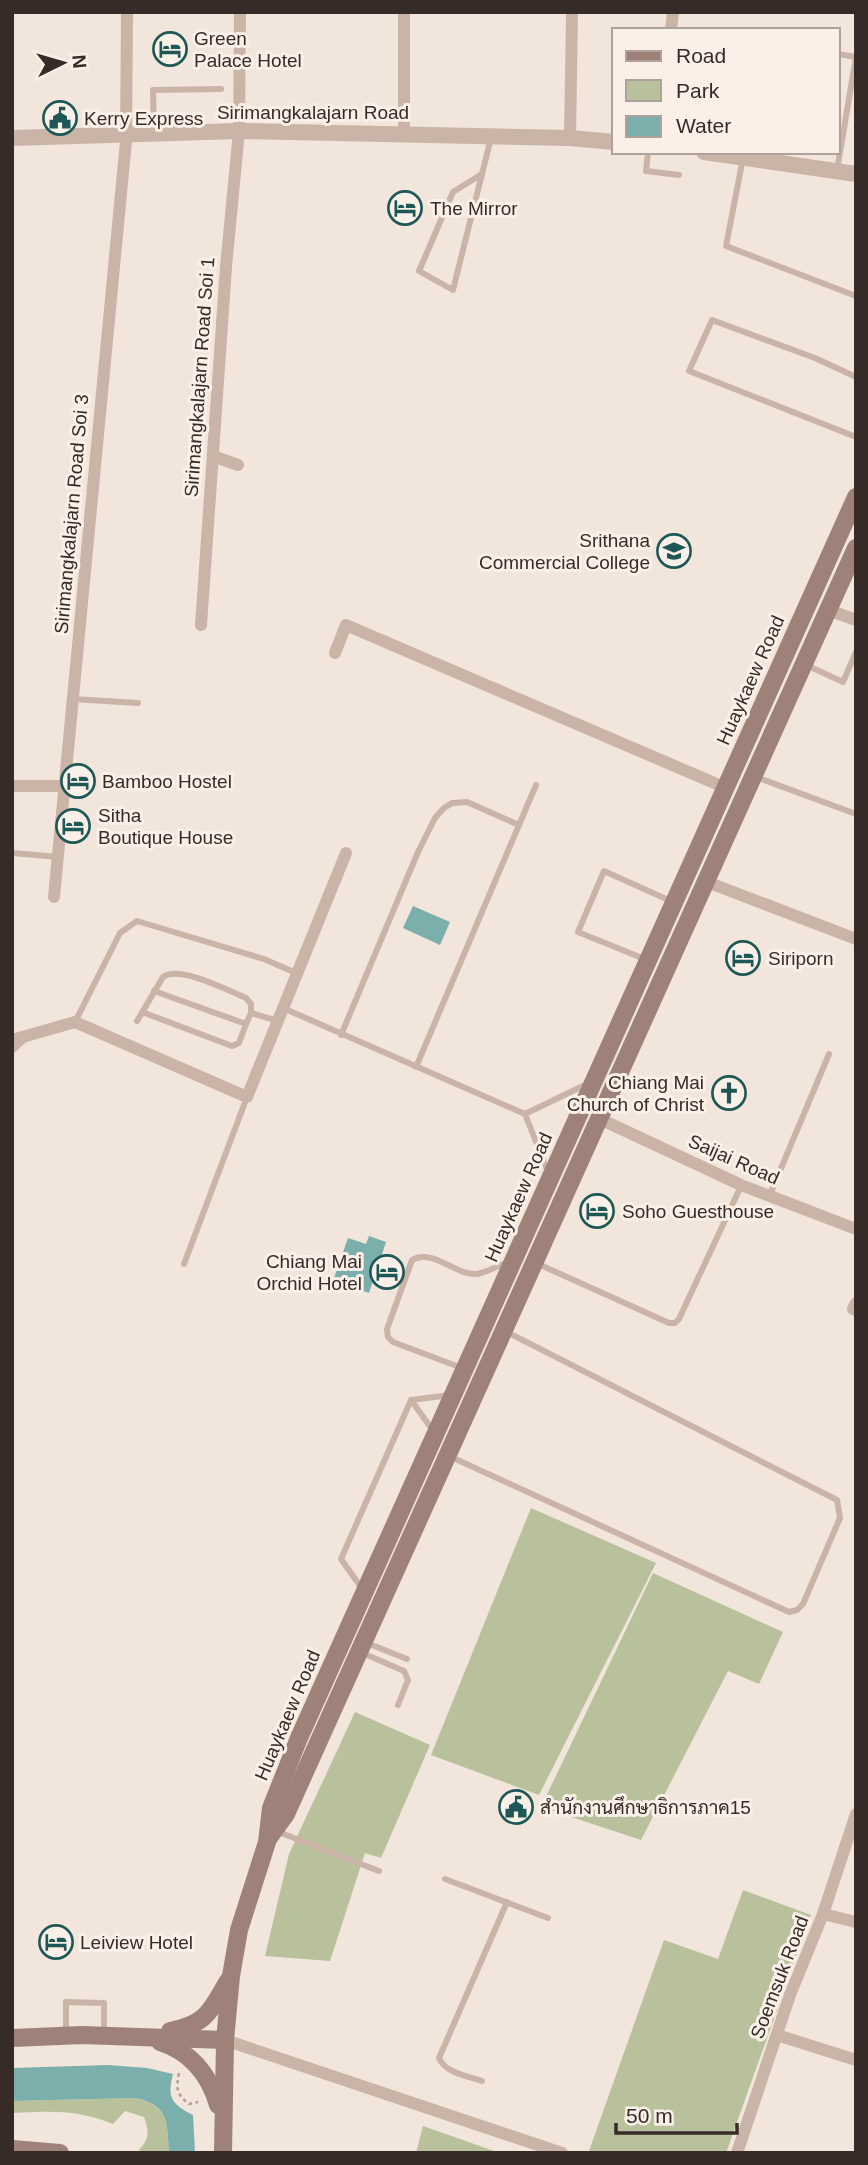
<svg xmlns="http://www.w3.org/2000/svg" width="868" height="2165" viewBox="0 0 868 2165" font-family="Arial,Sarabun,sans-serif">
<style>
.green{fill:#b8c19b}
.water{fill:#7aafac}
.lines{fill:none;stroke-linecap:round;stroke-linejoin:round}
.path{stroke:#b69d91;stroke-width:2.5;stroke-dasharray:3.5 3.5;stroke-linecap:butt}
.service{stroke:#cab4a7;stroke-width:6}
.minor{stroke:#cab4a7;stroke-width:12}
.tertiary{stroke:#cab4a7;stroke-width:16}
.secondary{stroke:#9e8279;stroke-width:18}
.labels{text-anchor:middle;stroke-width:6;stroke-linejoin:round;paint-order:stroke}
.poi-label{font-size:19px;fill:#372b28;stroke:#faf0e8;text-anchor:start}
.street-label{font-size:19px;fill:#372b28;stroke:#faf0e8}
</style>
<rect width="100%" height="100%" fill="#f2e5db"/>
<g class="green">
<path d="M531 1508 656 1563 539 1795 431 1755Z"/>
<path d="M653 1573 783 1632 759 1684 728 1671 641 1840 541 1807Z"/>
<path d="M355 1712 430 1745 381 1858 365 1853 330 1961 265 1956 289 1854Z"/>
<path d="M743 1890 811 1915 726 2153 589 2151 664 1940 718 1959Z"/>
<path d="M136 2098C169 2107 167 2122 169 2153H141L139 2150C150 2138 149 2132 144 2117L125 2111 113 2124C77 2109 50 2111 12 2113V2101Z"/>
<path d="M423 2126 500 2153H416Z"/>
</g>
<g class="water">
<path d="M413 906 450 922 440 945 403 928Z"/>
<path d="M369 1236 386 1242 369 1293 333 1281 348 1238 366 1244Z"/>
<path d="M108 2065 147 2068 173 2074C167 2097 171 2104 193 2115L195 2153H169C167 2122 169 2106 136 2098L12 2101V2068Z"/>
</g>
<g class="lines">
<path class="path" d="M179 2073C176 2088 176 2094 189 2104L198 2102"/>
<g class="service">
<path d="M838 54 856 57"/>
<path d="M154 132 153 90 221 89"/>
<path d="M648 152 646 171 679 175"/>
<path d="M743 158 726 246 856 296"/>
<path d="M837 170 856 57"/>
<path d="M482 174 453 290 419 271 453 192Z"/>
<path d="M482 174 491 138"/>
<path d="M856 377 815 358 712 320 689 371 856 437"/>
<path d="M806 665 843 682 856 652"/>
<path d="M73 699 138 703"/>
<path d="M756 777 856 814"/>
<path d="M12 853 58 857"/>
<path d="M647 960 578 932 604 871 673 902"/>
<path d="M154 991 246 1024 251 1013"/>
<path d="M283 1008 525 1114 548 1172"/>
<path d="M142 1012 232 1046 239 1043 246 1024"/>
<path d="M137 1021 163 977C179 965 227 990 246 998L251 1004V1013L278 1021"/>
<path d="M75 1022 120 933 137 921 264 959 296 973"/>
<path d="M341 1035 418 852 435 818 444 808 452 803 467 802 519 825"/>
<path d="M12 1051 25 1039"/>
<path d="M416 1067 536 785"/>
<path d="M525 1114 589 1083"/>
<path d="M769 1197 829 1054"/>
<path d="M536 1263 669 1323H675L679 1319 741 1186"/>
<path d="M184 1264 247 1097"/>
<path d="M462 1368 393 1342 388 1337 387 1329 412 1260C433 1248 456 1276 477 1274 487 1272 499 1265 509 1262"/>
<path d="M411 1400 434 1432"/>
<path d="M449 1456 789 1612 797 1610 803 1604 840 1518 837 1500 505 1331"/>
<path d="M363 1590 341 1559 411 1400 450 1395"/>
<path d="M367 1643 407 1659"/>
<path d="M360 1652 404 1671 408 1680 398 1705"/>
<path d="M276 1831 379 1871"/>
<path d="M445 1879 548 1918"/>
<path d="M66 2035V2002L104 2003V2034"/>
<path d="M482 2081C468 2076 445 2073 439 2058L507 1902"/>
</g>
<g class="minor">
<path d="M404 12V134"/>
<path d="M671 30 673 12"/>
<path d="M570 138 572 12"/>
<path d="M213 456 238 465"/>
<path d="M828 610 856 620"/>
<path d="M201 625 226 267 239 131 240 12"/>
<path d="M335 653 346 625 726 788"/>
<path d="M12 786H65"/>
<path d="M707 882 856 939"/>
<path d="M54 897 126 141 127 12"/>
<path d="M12 1040 75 1022 247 1097 346 853"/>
<path d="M600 1119 741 1185 856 1229"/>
<path d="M856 1303 853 1309 856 1310"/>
<path d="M823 1914 856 1922"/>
<path d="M777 2035 856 2060"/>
<path d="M225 2040 562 2153"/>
<path d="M737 2153 790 1995 823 1914 856 1814"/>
</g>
<g class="tertiary">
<path d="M12 138 239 131 570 138 614 142"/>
<path d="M704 152 856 174"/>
</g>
<g class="secondary">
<path d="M268 1839 286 1814 856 548"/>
<path d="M170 2031C207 2024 210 2011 228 1981"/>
<path d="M12 2038 82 2035 225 2040"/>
<path d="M160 2042C191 2052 209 2074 218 2105"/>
<path d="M12 2149 60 2153"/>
<path d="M223 2153 225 2040 231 1976 239 1930 267 1842 271 1808 299 1738 856 497"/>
</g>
</g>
<defs>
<g id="hotel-ring" transform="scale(1.75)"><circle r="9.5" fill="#faf0e8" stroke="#1d5856" stroke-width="1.5"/><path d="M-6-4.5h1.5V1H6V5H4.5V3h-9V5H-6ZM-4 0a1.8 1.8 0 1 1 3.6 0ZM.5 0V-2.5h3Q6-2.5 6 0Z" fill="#1d5856"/></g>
<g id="civic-ring" transform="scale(1.75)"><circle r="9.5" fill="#faf0e8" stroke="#1d5856" stroke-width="1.5"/><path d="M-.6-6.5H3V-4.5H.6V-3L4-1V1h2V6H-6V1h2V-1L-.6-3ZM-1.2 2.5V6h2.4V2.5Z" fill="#1d5856"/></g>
<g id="university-ring" transform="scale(1.75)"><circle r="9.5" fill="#faf0e8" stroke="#1d5856" stroke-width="1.5"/><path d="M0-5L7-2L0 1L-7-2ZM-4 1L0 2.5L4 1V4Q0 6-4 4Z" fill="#1d5856"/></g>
<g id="church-ring" transform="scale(1.75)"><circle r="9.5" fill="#faf0e8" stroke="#1d5856" stroke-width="1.5"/><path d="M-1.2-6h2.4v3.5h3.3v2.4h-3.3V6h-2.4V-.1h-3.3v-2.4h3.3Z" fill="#1d5856"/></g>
</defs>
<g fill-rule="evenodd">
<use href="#hotel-ring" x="170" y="49"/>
<use href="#civic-ring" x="60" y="118"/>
<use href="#hotel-ring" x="405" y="208"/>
<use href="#university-ring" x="674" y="551"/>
<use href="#hotel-ring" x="78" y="781"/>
<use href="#hotel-ring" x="73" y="826"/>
<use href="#hotel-ring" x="743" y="958"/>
<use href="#church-ring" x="729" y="1093"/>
<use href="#hotel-ring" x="597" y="1211"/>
<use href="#hotel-ring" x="387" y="1272"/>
<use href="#civic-ring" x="516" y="1807"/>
<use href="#hotel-ring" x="56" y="1942"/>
</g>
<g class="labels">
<g class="poi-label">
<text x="194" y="45">Green<tspan x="194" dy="22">Palace Hotel</tspan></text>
<text x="84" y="125">Kerry Express</text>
<text x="430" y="215">The Mirror</text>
<text x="650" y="547" text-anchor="end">Srithana<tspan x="650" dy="22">Commercial College</tspan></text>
<text x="102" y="788">Bamboo Hostel</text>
<text x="98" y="822">Sitha<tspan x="98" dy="22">Boutique House</tspan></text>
<text x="768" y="965">Siriporn</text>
<text x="704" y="1089" text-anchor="end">Chiang Mai<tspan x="704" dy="22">Church of Christ</tspan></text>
<text x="622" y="1218">Soho Guesthouse</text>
<text x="362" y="1268" text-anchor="end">Chiang Mai<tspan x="362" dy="22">Orchid Hotel</tspan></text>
<text x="540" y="1814">สำนักงานศึกษาธิการภาค15</text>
<text x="80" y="1949">Leiview Hotel</text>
</g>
<g class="street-label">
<text x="313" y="119">Sirimangkalajarn Road</text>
<text transform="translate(199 377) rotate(-86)" y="7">Sirimangkalajarn Road Soi 1</text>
<text transform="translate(71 514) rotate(-85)" y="7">Sirimangkalajarn Road Soi 3</text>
<text transform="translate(750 680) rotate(-66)" y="7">Huaykaew Road</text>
<text transform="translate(734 1159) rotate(24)" y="7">Saijai Road</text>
<text transform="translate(518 1197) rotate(-66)" y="7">Huaykaew Road</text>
<text transform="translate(287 1715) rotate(-67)" y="7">Huaykaew Road</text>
<text transform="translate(779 1977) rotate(-69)" y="7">Soemsuk Road</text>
</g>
</g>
<rect width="868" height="2165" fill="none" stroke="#372b28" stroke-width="28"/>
<rect x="612" y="28" width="228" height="126" fill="#faf0e8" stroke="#aca19b" stroke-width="2"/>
<rect x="626" y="51" width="35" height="10" fill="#9e8279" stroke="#aca19b" stroke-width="2"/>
<text x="676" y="63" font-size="21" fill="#372b28">Road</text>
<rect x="626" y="80" width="35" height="21" fill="#b8c19b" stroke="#aca19b" stroke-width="2"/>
<text x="676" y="98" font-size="21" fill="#372b28">Park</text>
<rect x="626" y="116" width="35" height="21" fill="#7aafac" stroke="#aca19b" stroke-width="2"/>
<text x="676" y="133" font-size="21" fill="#372b28">Water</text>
<g transform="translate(63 63) rotate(85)" stroke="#faf0e8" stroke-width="5" paint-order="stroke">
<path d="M0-5L12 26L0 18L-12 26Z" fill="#372b28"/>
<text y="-10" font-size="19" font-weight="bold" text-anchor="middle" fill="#372b28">N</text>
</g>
<path d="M616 2123v10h121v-10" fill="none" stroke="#372b28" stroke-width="3.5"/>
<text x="626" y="2123" font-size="21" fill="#372b28" stroke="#faf0e8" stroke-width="5" paint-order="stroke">50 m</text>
</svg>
